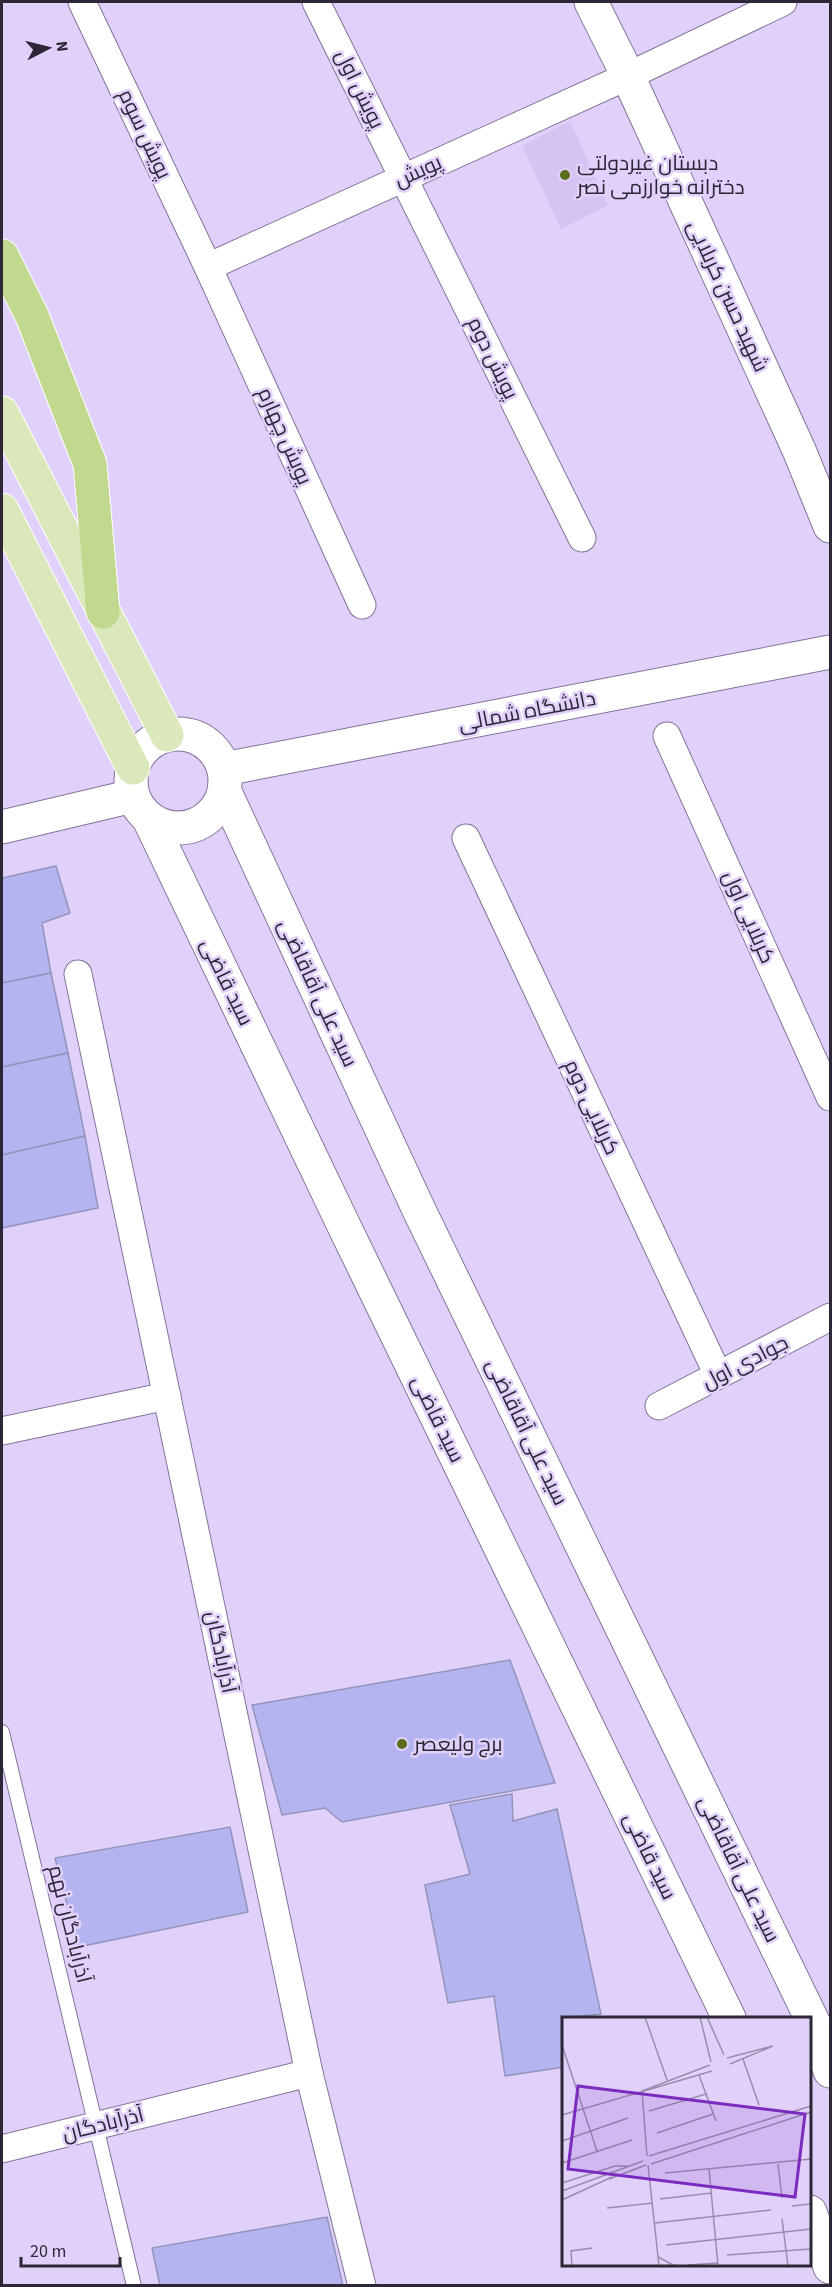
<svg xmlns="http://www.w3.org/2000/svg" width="832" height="2287" viewBox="0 0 832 2287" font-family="'Source Sans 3',Cairo,sans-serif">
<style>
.built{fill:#d6c3f1}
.building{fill:#b4b5f0;stroke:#9294bb;stroke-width:1.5}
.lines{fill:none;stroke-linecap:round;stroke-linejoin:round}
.lane-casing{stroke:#827397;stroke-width:16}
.street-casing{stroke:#827397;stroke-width:29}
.secondary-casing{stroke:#827397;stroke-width:35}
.primary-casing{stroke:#fff;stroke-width:35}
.highway-casing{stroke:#fff;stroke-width:35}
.lane{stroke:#fff;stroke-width:14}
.street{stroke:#fff;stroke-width:27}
.secondary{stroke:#fff;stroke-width:33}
.primary{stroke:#dae8bc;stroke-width:33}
.highway{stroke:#c1d98f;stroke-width:33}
.poi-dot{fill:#586e1d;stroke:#e1d1fa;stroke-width:2}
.labels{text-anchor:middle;stroke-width:5;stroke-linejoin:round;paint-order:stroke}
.street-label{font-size:21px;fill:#2d2636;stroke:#e1d1fa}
.poi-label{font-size:21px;fill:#2d2636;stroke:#e1d1fa;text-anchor:start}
.inset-road{fill:none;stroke:#998dac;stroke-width:1.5}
.view{fill:#7b2cbf;fill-opacity:0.15;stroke:#7b2cbf;stroke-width:3}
.inset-edge{fill:none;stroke:#2d2636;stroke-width:3}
</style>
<rect width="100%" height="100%" fill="#e1d1fa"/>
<path class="built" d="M570 121 608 205 561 229 522 146Z"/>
<g class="building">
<path d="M56 866 70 913 42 923 51 973 2 983V878Z"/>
<path d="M51 973 68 1053 2 1067V983Z"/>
<path d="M68 1053 85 1136 2 1155V1067Z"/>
<path d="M85 1136 98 1208 2 1228V1155Z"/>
<path d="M510 1660 555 1783 342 1822 325 1808 282 1815 252 1705Z"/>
<path d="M512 1794 513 1821 557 1809 601 2014 564 2018V2067L505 2076 494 1996 448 2003 425 1885 470 1874 450 1805Z"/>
<path d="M230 1827 248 1912 78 1947 55 1858Z"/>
<path d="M327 2217 343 2286H160L152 2248Z"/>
</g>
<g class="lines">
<g class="lane-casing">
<path id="lane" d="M2 1732 134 2286"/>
</g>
<g class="street-casing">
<g id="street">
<path d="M82 2 208 267 362 605"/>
<path d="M316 2 582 538"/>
<path d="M208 267 628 76 783 2"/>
<path d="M667 736 830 1097"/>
<path d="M466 838 718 1375"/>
<path d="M78 974 309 2073 362 2286"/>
<path d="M659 1406 830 1317"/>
<path d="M2 1431 167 1396"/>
<path d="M2 2149 309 2073"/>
</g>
</g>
<g class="secondary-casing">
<g id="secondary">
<path d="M591 2 628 76 799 450 830 526"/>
<circle cx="178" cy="781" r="47"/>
<path d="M224 769 830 652"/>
<path d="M225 792 419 1210 816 2028 830 2071"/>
<path d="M149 819 345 1228 729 2018"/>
<path d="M2 827 133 796"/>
<path d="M810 2212 830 2267"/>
</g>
</g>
<g class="primary-casing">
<g id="primary">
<path d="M2 413 167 735"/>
<path d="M2 510 133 768"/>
</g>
</g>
<g class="highway-casing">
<path id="highway" d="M2 256 32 316 90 464 103 612"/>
</g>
<use href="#lane" class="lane"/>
<use href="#street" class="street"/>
<use href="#secondary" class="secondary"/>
<use href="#primary" class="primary"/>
<use href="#highway" class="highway"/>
</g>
<g class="poi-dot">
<circle cx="565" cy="175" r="6"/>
<circle cx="402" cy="1744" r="6"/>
</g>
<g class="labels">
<g class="street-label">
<text transform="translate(360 89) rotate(64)" y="7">پویش اول</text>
<text transform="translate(145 134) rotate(65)" y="7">پویش سوم</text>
<text transform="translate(418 171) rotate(-24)" y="7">پویش</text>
<text transform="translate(728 296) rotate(65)" y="7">شهید حسن کربلایی</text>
<text transform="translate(493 358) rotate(64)" y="7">پویش دوم</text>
<text transform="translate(285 436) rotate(66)" y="7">پویش چهارم</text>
<text transform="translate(527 711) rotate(-11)" y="7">دانشگاه شمالی</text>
<text transform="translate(749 917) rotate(66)" y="7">کربلایی اول</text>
<text transform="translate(227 982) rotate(64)" y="7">سید قاضی</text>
<text transform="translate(318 993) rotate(65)" y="7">سید علی آقاقاضی</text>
<text transform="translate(592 1107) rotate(65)" y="7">کربلایی دوم</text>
<text transform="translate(745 1362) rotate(-27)" y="7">جوادی اول</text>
<text transform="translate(438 1419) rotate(64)" y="7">سید قاضی</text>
<text transform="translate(527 1432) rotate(64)" y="7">سید علی آقاقاضی</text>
<text transform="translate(221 1652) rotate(78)" y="7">آذرآبادگان</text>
<text transform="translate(650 1856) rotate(64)" y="7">سید قاضی</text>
<text transform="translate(739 1869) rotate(64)" y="7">سید علی آقاقاضی</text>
<text transform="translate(70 1924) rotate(76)" y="7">آذرآبادگان نهم</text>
<text transform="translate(103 2124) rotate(-14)" y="7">آذرآبادگان</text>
</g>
<g class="poi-label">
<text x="577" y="170">دبستان غیردولتی<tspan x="577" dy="24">دخترانه خوارزمی نصر</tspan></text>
<text x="414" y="1751">برج ولیعصر</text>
</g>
</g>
<g transform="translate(562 2017)">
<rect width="249" height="249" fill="#e1d1fa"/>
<path class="inset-road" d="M83 0 105 63M138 0 149 45M145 0 162 38M0 28 35 134M165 41 211 29 168 47M181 42 197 88M137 58 154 104M80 74 148 48M80 74 85 139M87 94 144 77M0 98 150 54M95 116 151 97M0 124 66 101M87 139 249 89M0 146 70 123M89 147 249 95M216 147 220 181M86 148 97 249M147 152 156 249M103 156 249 142M47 162 84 148M0 166 53 149H68M0 174 81 144M98 182 149 176M0 183 50 160M230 189 249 187M45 191 91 186M220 202 226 249M93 206 209 193M104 228 249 212M165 238 249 232M96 240 113 249M126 248 156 246M10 249 9 234 30 231"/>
<path class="view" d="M16 69 243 97 233 180 6 152Z"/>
<rect width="249" height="249" class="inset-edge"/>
</g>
<rect width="832" height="2287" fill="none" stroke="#2d2636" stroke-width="6"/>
<g transform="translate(48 48) rotate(83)" stroke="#e1d1fa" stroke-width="4.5" paint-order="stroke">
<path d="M0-4.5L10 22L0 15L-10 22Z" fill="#2d2636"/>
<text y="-9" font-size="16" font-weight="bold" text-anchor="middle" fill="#2d2636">N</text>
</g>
<path d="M21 2257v9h99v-9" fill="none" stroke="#2d2636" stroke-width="3"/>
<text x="30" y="2257" font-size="18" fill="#2d2636" stroke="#e1d1fa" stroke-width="4.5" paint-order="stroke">20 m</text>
</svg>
